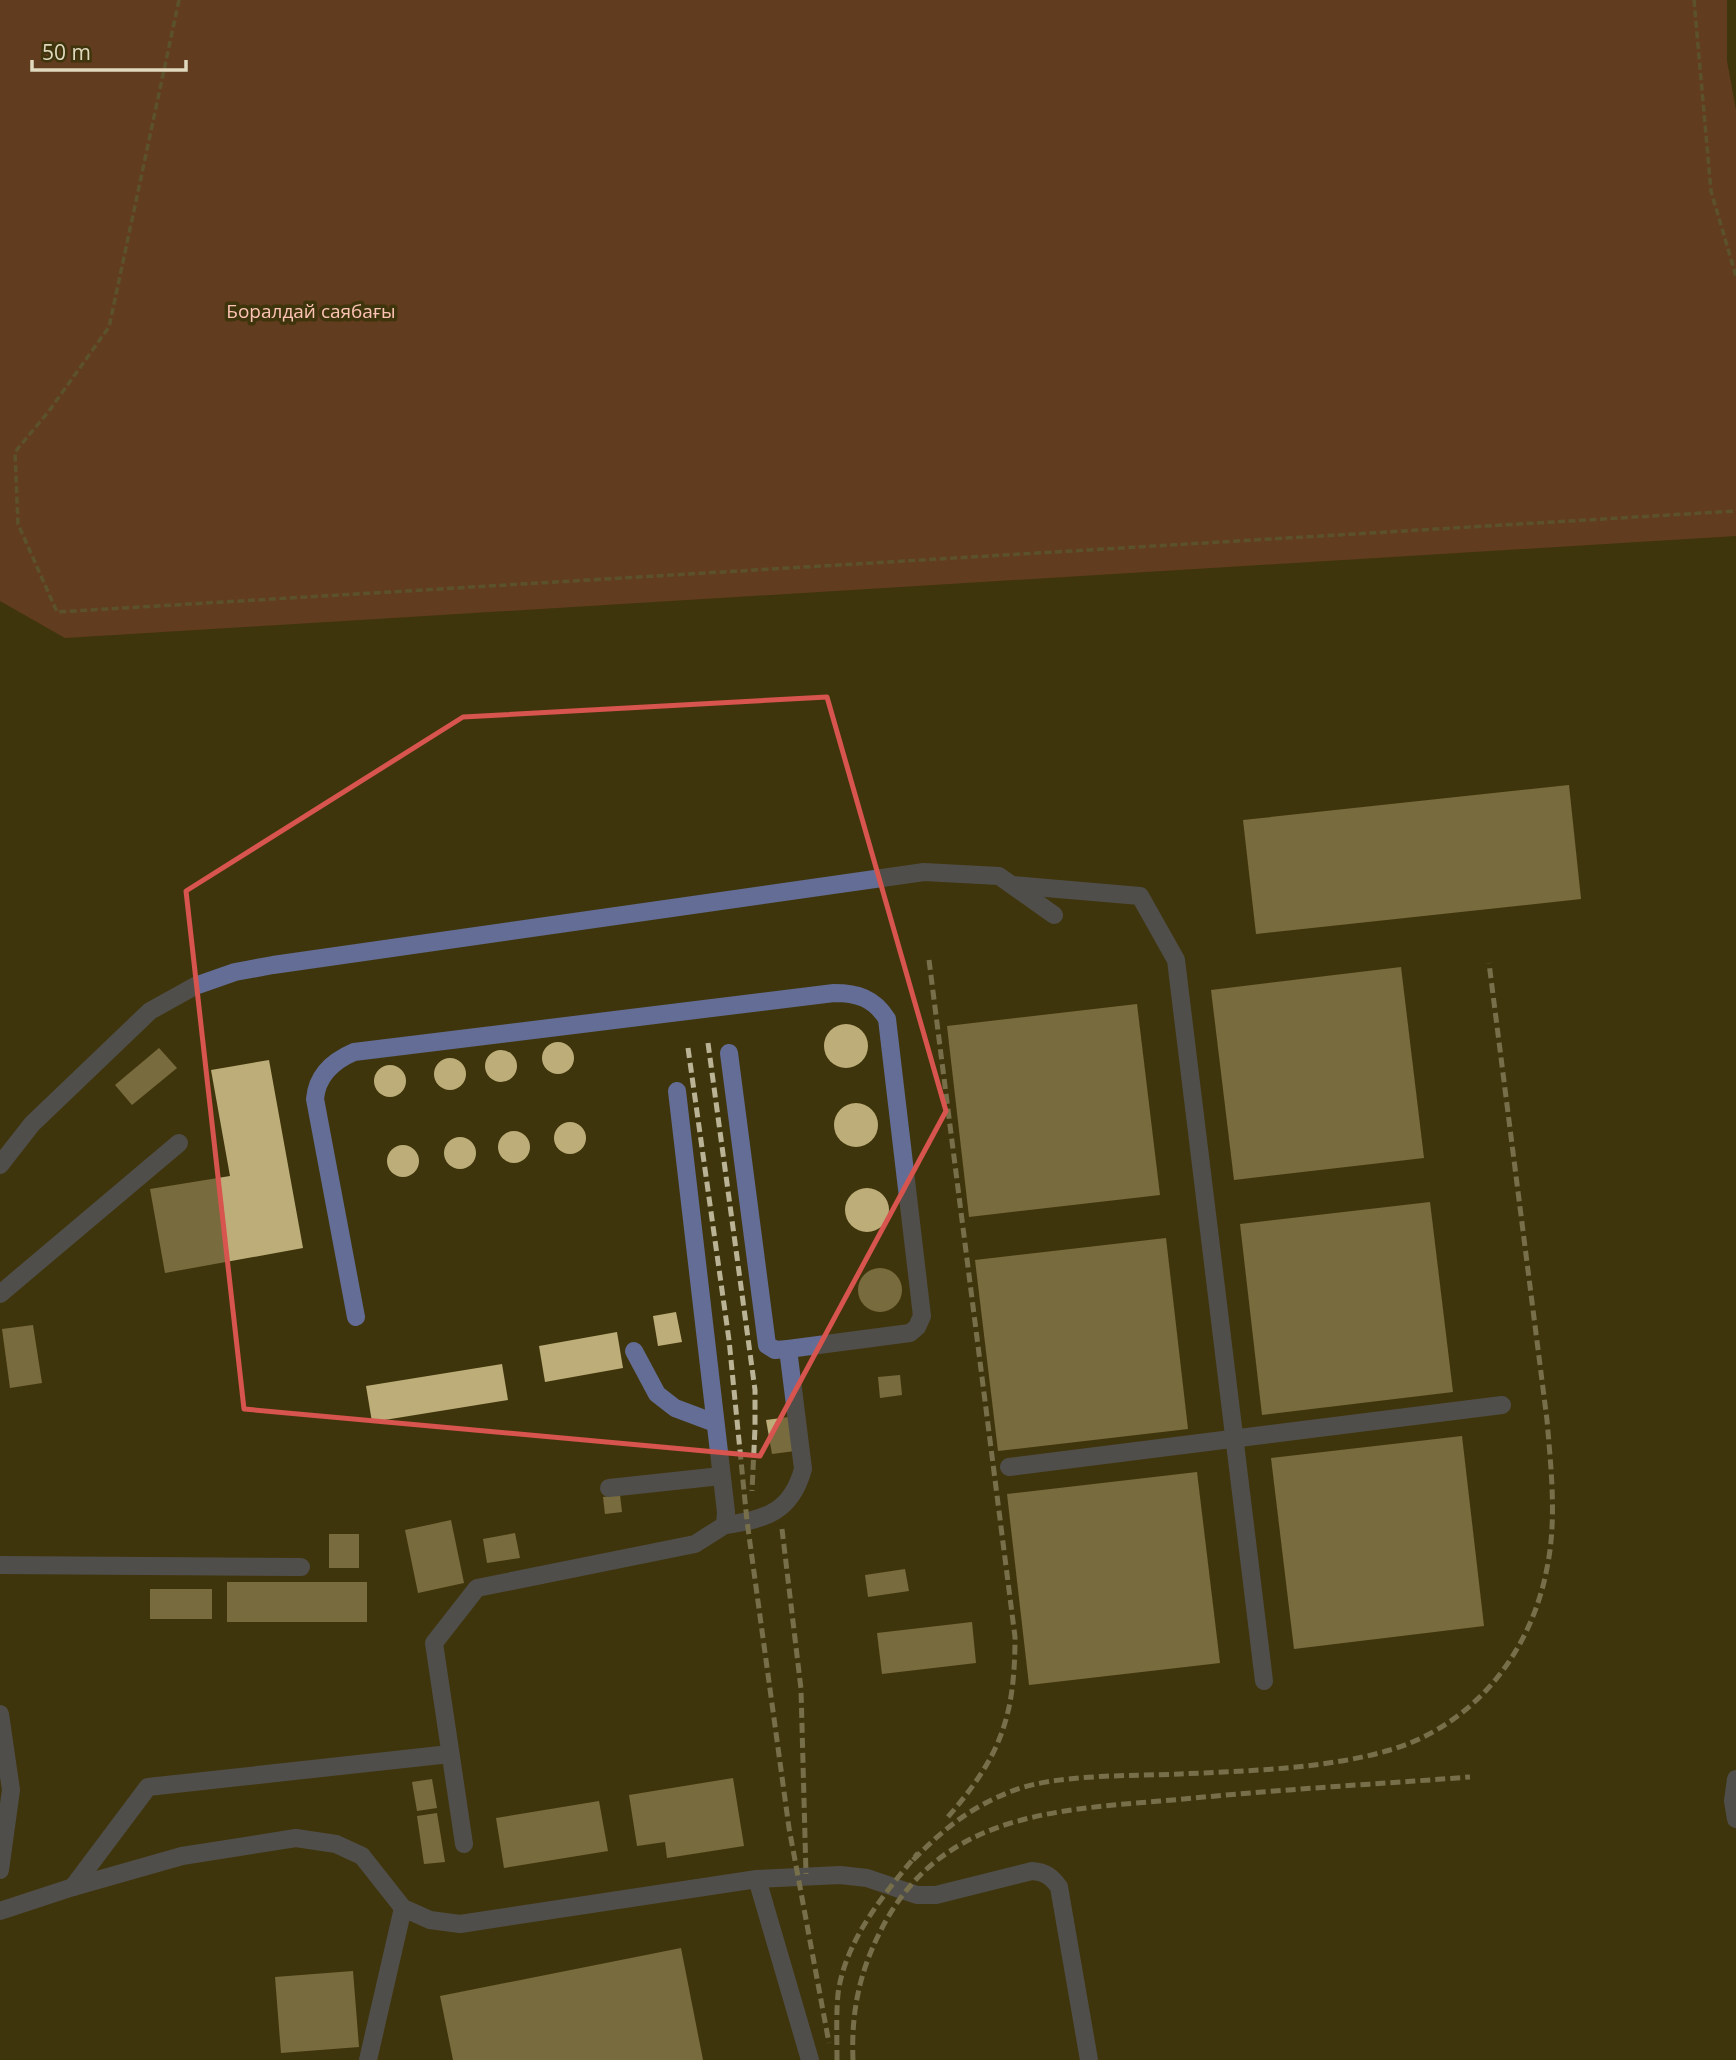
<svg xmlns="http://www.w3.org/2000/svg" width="1736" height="2060" viewBox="0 0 1736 2060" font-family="'Open Sans',sans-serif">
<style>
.green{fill:#8d4534}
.building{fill:#bdae79}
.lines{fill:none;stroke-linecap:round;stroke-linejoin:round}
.path{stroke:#7d7450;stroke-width:3.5;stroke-dasharray:7 3.5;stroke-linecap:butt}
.minor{stroke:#646d96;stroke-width:18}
.rail{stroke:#bab395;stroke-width:5;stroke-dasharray:10 5;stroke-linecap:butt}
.marked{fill:none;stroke:#d8544e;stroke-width:5;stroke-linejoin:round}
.labels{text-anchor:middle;stroke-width:7;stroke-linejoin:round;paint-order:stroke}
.park-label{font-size:19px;fill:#fdc3b5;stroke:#3f350c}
</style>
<rect width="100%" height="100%" fill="#3f350c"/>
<path class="green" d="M0 0H1727V61L1736 110V536L65 638 0 601Z"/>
<g class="building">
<path d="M1569 785 1581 899 1256 934 1243 820Z"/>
<path d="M1401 967 1424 1158 1234 1180 1211 990Z"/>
<path d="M1137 1004 1160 1195 969 1217 947 1026Z"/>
<circle cx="846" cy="1046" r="22"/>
<circle cx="558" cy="1058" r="16"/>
<path d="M159 1048 177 1068 132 1105 115 1085Z"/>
<circle cx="501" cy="1066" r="16"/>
<circle cx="450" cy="1074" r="16"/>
<path d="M269 1060 303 1248 165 1273 150 1189 230 1176 211 1070Z"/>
<circle cx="390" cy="1081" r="16"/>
<circle cx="856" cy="1125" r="22"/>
<circle cx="570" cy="1138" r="16"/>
<circle cx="514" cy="1147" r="16"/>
<circle cx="460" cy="1153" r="16"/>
<circle cx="403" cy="1161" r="16"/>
<circle cx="867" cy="1210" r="22"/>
<path d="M1430 1202 1453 1392 1262 1415 1240 1224Z"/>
<path d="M1166 1238 1188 1429 998 1451 975 1260Z"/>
<circle cx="880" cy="1290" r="22"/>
<path d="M676 1312 682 1342 658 1346 653 1316Z"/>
<path d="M33 1325 42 1383 10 1388 2 1329Z"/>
<path d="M617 1332 623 1368 545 1382 539 1346Z"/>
<path d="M502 1364 508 1400 372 1422 366 1386Z"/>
<path d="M900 1375 902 1395 880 1398 878 1377Z"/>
<path d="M789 1417 795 1451 772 1454 766 1420Z"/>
<path d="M1462 1436 1484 1626 1294 1649 1271 1458Z"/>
<path d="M1197 1472 1220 1663 1029 1685 1007 1494Z"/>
<path d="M620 1495 622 1512 605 1514 603 1497Z"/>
<path d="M451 1520 464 1583 418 1593 405 1530Z"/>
<path d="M515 1533 520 1558 487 1563 483 1539Z"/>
<rect x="329" y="1534" width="30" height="34"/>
<path d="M905 1569 909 1591 868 1597 865 1575Z"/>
<rect x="227" y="1582" width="140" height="40"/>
<rect x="150" y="1589" width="62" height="30"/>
<path d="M972 1622 976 1663 882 1674 877 1633Z"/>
<path d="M733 1778 744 1846 667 1858 665 1842 637 1846 629 1795Z"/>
<path d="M432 1779 437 1808 417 1811 412 1782Z"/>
<path d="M599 1801 608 1851 504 1868 496 1818Z"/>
<path d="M437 1813 445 1862 424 1864 417 1816Z"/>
<path d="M681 1948 703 2060H453L440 1996Z"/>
<path d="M353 1971 359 2047 281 2053 275 1977Z"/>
</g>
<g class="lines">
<g class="path">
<path d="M179 0 109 327 49 411 15 452 18 524 57 612 1736 511"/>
<path d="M1694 0 1711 191 1736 276"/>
</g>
<g class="minor">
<path d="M1012 885 1140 896 1176 960 1264 1681"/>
<path d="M729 1053 767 1345 775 1350 788 1349"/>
<path d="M0 1165 32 1124 150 1011 195 986 235 972 273 965 924 872 999 876 1054 915"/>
<path d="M0 1294 179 1143"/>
<path d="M356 1317 315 1099C317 1075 333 1061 354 1052L834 993C857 993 874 998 887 1019L922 1316 917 1327 910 1333 788 1349 803 1469C791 1513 765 1519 725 1525"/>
<path d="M634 1351 657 1394 675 1408 715 1423"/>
<path d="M1009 1467 1502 1405"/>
<path d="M609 1488 721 1476"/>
<path d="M0 1565 301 1567"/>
<path d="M0 1714 11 1790 0 1870"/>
<path d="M1736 1779 1733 1801 1736 1819"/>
<path d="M464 1844 434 1643 477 1588 695 1544 725 1525 726 1512 677 1091"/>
<path d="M757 1879 810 2060"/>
<path d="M73 1887 148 1787 450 1754"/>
<path d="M0 1911 73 1887 182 1856 296 1838 336 1844 362 1856 403 1908 430 1920 460 1924 757 1879 840 1875 867 1878 917 1895H936L1032 1871C1045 1872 1051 1876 1059 1887L1089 2060"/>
<path d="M368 2060 403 1908"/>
</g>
<g class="rail">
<path d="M929 960 1015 1637C1015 1718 1000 1757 947 1818"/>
<path d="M708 1043 755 1390V1428L752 1491"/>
<path d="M688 1048 729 1340 747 1521 789 1828 829 2043"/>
<path d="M782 1529 801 1689 806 1874"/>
<path d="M913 1860C945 1828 969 1808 1012 1791 1055 1774 1132 1776 1180 1774 1246 1771 1326 1769 1390 1750 1474 1725 1531 1653 1547 1568 1557 1520 1551 1468 1547 1420L1489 963"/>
<path d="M837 2060C837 2038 836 2016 838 1994 845 1940 885 1893 918 1853"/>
<path d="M853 2060C851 2014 859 1973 880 1932 943 1805 1072 1810 1194 1798 1286 1789 1378 1784 1470 1777"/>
</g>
</g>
<path d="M0 0H1736V2060H0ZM827 697 946 1111 760 1456 244 1409 186 891 463 717Z" fill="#3f350c" fill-opacity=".55" fill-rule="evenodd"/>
<path class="marked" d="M827 697 946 1111 760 1456 244 1409 186 891 463 717Z"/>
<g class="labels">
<g class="park-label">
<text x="311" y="318">Боралдай саябағы</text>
</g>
</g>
<path d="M32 60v10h154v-10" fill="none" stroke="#e0d9be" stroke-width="3.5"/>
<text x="42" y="60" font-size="21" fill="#e0d9be" stroke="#3f350c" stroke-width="5" paint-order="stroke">50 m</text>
</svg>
